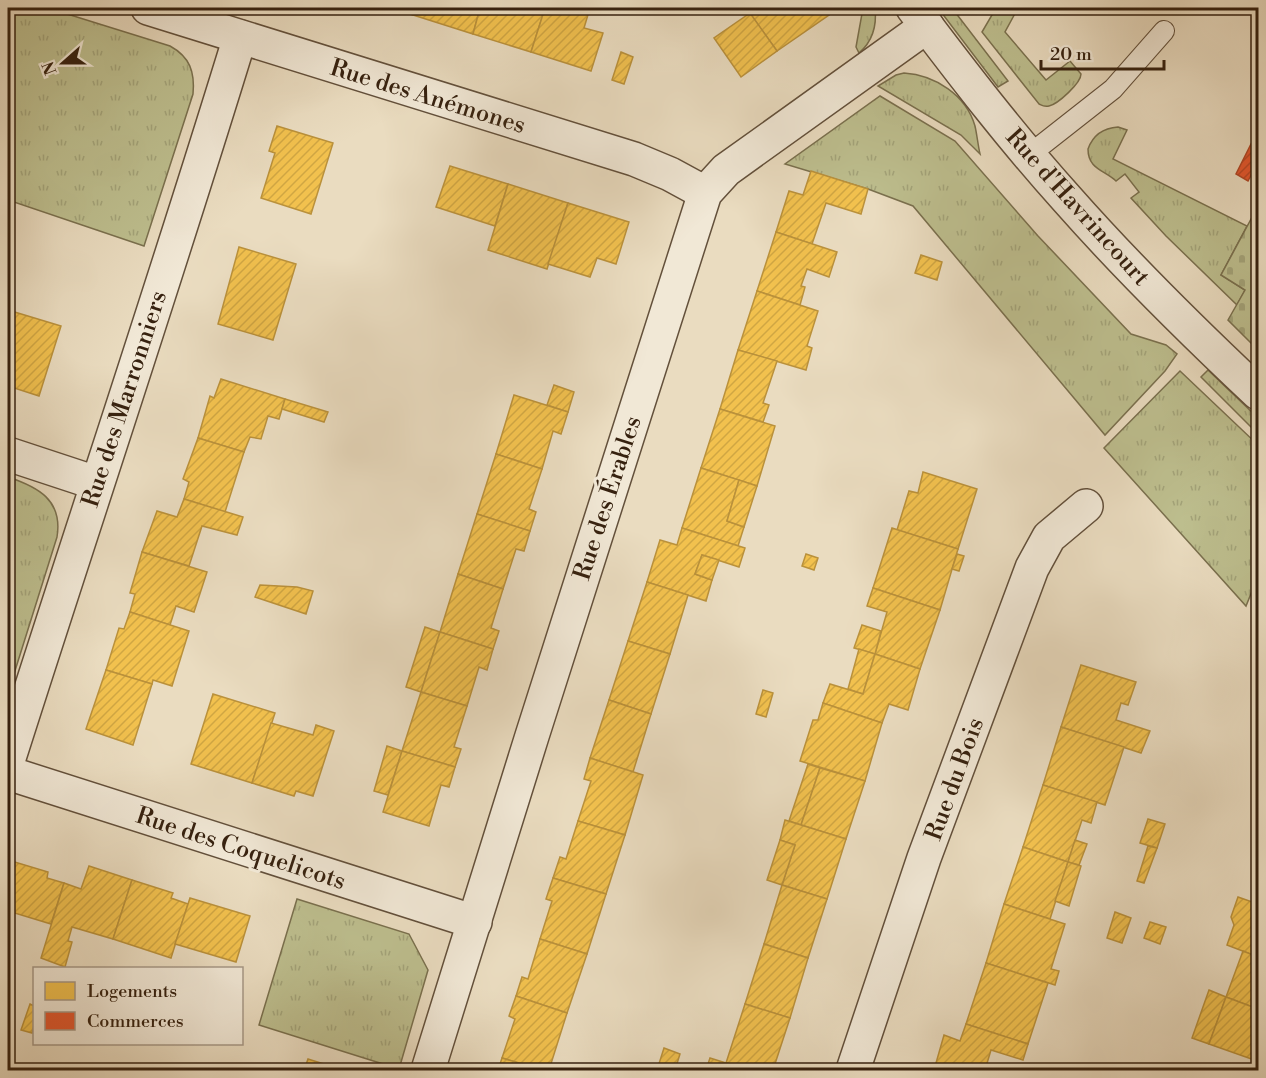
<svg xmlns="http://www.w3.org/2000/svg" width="1266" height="1078" viewBox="0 0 1266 1078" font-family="'Libre Bodoni',serif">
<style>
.grass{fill:url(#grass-tufts);stroke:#7a704e;stroke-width:1.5}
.cemetery{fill:url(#cemetery-stones);stroke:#7a704e;stroke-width:1.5}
.homes{fill:url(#homes-hatch);stroke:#ba913b;stroke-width:1.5}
.shops{fill:url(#shops-hatch);stroke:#b04725;stroke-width:1.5}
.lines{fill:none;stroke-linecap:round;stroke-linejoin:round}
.service-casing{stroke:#63503b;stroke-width:22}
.minor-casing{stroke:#63503b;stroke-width:36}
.tertiary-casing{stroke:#63503b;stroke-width:36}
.service{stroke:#f1e8d6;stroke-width:20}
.minor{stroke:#f1e8d6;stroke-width:33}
.tertiary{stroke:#f1e8d6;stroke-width:33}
.labels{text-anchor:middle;stroke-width:6;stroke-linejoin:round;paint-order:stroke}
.street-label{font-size:24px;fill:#36210f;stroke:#f1e8d6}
</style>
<defs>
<pattern id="grass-tufts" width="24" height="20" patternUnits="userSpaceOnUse" patternTransform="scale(1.5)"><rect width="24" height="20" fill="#bdbe8e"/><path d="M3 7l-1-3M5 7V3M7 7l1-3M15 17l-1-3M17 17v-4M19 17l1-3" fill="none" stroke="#a3a379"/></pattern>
<pattern id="cemetery-stones" width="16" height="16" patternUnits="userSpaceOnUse" patternTransform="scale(1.5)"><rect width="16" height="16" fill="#bdbe8e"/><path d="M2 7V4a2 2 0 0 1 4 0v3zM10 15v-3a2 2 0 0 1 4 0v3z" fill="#a3a379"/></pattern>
<pattern id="homes-hatch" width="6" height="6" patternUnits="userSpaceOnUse" patternTransform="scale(1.5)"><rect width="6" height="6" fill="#f2c14e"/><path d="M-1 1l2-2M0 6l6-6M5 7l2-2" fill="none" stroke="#d0a643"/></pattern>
<pattern id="shops-hatch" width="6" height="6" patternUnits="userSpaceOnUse" patternTransform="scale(1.5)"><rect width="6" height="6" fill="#e4572e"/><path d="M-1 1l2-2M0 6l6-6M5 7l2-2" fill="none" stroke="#ba4826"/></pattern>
</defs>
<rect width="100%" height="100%" fill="#eadcc0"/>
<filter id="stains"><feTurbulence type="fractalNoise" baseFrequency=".00333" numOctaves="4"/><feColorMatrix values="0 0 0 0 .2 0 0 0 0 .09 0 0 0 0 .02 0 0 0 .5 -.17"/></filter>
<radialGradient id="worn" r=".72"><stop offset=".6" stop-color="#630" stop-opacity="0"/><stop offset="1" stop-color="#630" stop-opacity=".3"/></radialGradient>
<g class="grass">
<path d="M8 8H48L170 46C190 57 195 72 193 94L144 246 8 200Z"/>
<path d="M863 8H875C877 26 873 41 859 53L856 47Z"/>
<path d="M938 8H952L1008 81 998 87Z"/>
<path d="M996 8H1018L1005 32 1046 80 1070 61 1081 74C1081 83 1058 104 1049 106 1044 107 1043 106 1039 104L982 32Z"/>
<path d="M904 73C935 75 966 95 975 126 977 135 978 145 980 154L961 135 878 86 896 75Z"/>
<path d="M880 96 955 141 1038 236 1131 334 1166 345 1177 354 1165 371 1105 435 913 206 868 189 785 164Z"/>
<path d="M1118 127 1127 130 1113 159 1247 226 1221 275 1245 290 1237 305 1166 236 1131 198 1139 192 1125 174 1116 181C1104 170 1088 169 1088 149 1093 135 1103 128 1118 127Z"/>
<path d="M1208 370 1258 418V434L1201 377Z"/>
<path d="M1180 371 1258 445V576L1246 606 1104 448Z"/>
<path d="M8 477C38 487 63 500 57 537L8 693Z"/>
<path d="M297 899 409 934 428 970 399 1069 259 1025Z"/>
</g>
<path class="cemetery" d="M1258 206V350L1228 320 1245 290 1221 275Z"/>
<g class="homes">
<path d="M388 8H415L413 15Z"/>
<path d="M415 8H480L473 34 413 15Z"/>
<path d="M480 8H545L531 52 473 34Z"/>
<path d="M545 8H590L584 28 603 33 591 71 531 52Z"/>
<path d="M746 8H823L829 15 777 51Z"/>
<path d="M750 13 777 51 741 77 714 38Z"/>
<path d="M621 52 633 57 624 84 612 80Z"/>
<path d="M277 126 333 143 311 214 261 198 275 153 269 151Z"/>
<path d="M450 166 508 184 495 226 436 207Z"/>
<path d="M811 171 868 189 861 214 826 203 812 244 776 232 789 191 803 195Z"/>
<path d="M508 184 568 203 547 269 488 250Z"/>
<path d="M568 203 629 222 616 264 597 258 590 277 548 264Z"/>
<path d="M776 232 837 252 829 277 807 269 801 286 805 287 800 305 757 291Z"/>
<path d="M239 247 296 264 273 340 218 324Z"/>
<path d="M921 255 942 262 937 280 915 273Z"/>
<path d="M757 291 818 311 807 346 812 348 806 370 738 350Z"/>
<path d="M8 310 61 326 39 396 8 386Z"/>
<path d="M738 350 777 361 763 403 769 405 763 422 720 409Z"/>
<path d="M221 379 285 399 279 419 268 416 261 439 250 437 244 452 198 438 210 396 214 398Z"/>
<path d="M554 385 574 392 568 412 547 405Z"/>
<path d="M514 395 568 412 561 434 553 431 542 469 496 454Z"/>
<path d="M285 399 328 412 324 422 282 409Z"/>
<path d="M720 409 775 426 757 486 701 468Z"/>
<path d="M198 438 244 452 225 512 184 499 189 482 183 479Z"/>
<path d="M496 454 542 469 529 509 536 512 530 531 477 514Z"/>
<path d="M701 468 739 480 727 521 744 527 738 546 682 528Z"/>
<path d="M923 472 977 489 958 549 897 530 909 491 918 493Z"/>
<path d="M739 480 757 486 744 527 727 521Z"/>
<path d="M184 499 243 517 237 535 202 526 189 566 142 552 157 511 177 517Z"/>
<path d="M477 514 530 531 524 551 516 549 503 589 458 574Z"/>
<path d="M682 528 745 548 739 567 702 555 695 574 712 580 706 601 647 582 660 540 677 545Z"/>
<path d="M892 528 958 549 940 610 873 588Z"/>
<path d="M142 552 207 572 194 612 176 606 170 625 130 612 135 594 130 593Z"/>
<path d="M806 554 818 558 814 570 802 566Z"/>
<path d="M957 554 964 556 959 571 952 569Z"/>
<path d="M702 555 719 560 712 580 695 574Z"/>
<path d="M458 574 503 589 491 628 499 631 493 649 440 632Z"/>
<path d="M647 582 688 595 670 654 628 641Z"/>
<path d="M260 585 297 587 313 591 306 614 255 597Z"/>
<path d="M873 588 940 610 920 669 875 654 887 612 867 606Z"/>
<path d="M130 612 189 631 172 686 153 680 152 684 106 670 119 628 124 629Z"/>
<path d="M862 625 881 631 875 654 854 648Z"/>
<path d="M425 627 440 632 421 692 406 687Z"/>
<path d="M440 632 493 649 487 670 479 667 467 706 421 692Z"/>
<path d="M628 641 670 654 651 714 609 700Z"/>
<path d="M859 649 875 654 863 694 848 689Z"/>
<path d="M875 654 920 669 908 710 889 704 882 723 823 703 830 684 863 694Z"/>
<path d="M1081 665 1136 682 1128 705 1121 703 1116 720 1150 731 1141 753 1061 727Z"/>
<path d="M106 670 152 684 133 745 86 729Z"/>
<path d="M763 690 773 693 766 717 756 714Z"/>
<path d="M421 692 467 706 454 747 461 749 455 767 402 751Z"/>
<path d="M213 694 275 713 252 783 191 764Z"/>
<path d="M609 700 651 714 633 772 590 758Z"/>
<path d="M823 703 882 723 865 781 800 761 813 720H818Z"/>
<path d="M271 723 313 735 316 725 334 731 313 796 296 791 294 796 252 783Z"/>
<path d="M1061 727 1124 747 1105 805 1043 785Z"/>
<path d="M387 746 402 751 388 795 374 791Z"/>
<path d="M402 751 455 767 449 787 441 785 429 826 383 812Z"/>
<path d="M590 758 643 775 625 835 578 821 591 781 584 779Z"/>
<path d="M808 764 820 768 801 825 789 821Z"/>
<path d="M820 768 865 781 846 839 801 825Z"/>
<path d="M1043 785 1097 802 1091 823 1082 820 1068 862 1023 847Z"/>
<path d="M1148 819 1165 824 1157 848 1140 843Z"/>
<path d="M785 820 846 839 827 899 782 885 795 845 780 840Z"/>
<path d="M578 821 625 835 606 894 553 878 560 857 566 859Z"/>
<path d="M780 840 795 845 782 885 767 880Z"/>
<path d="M1075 840 1087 844 1079 865 1068 862Z"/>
<path d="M1148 846 1157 848 1144 883 1137 881Z"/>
<path d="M1023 847 1068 862 1050 919 1004 904Z"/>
<path d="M8 860 48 872 47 878 64 883 51 924 8 911Z"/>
<path d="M1068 862 1081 866 1069 906 1055 901Z"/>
<path d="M89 866 132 880 113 939 72 927 68 941 72 942 65 967 41 958 64 883 81 889Z"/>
<path d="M553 878 606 894 587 954 540 939 552 901 546 899Z"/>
<path d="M132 880 173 893 171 898 188 904 171 958 113 939Z"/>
<path d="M782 885 827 899 808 958 764 944Z"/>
<path d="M1238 897 1258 904V957L1227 945 1234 925 1231 917Z"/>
<path d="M190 898 250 916 236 962 175 944Z"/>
<path d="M1004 904 1065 924 1051 969 1059 971 1055 985 986 963Z"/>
<path d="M1115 912 1131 918 1122 943 1107 938Z"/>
<path d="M1150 922 1166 927 1160 944 1144 938Z"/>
<path d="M540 939 587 954 567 1013 516 996 522 977 528 979Z"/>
<path d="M764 944 808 958 790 1018 745 1004Z"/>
<path d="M1243 951 1258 957V1009L1226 997Z"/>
<path d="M986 963 1048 983 1028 1044 966 1024Z"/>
<path d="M1209 990 1226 997 1209 1044 1192 1038Z"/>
<path d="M516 996 567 1013 549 1070H542L502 1058 515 1019 509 1016Z"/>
<path d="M1226 997 1258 1009 1257 1061 1209 1044Z"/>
<path d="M30 1004 34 1006V1025L32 1033 21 1030Z"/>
<path d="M745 1004 790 1018 773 1070H749L726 1063Z"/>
<path d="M966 1024 1028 1044 1023 1060 991 1050 985 1070H934L944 1035 960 1041Z"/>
<path d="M664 1048 680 1054 675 1070H657Z"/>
<path d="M502 1058 542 1070H498Z"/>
<path d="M710 1058 726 1063 749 1070H706Z"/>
<path d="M308 1059 343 1070H304Z"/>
</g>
<path class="shops" d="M1258 130V162L1248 181 1236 174Z"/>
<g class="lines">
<g class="service-casing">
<path id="service" d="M1029 155 1113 89 1164 31"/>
</g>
<g class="minor-casing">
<g id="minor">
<path d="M148 8 634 159 670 174 705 193"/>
<path d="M8 454 96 483"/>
<path d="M8 761C85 519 166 279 240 37"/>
<path d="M8 773 475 922"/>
<path d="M428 1070 532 736 705 193 726 170 927 26"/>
<path d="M853 1070 924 858 1032 568 1049 537 1086 506"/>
</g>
</g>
<g class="tertiary-casing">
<path id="tertiary" d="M913 8C962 73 1012 138 1067 199 1127 267 1192 331 1258 393"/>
</g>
<use href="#service" class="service"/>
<use href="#minor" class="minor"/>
<use href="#tertiary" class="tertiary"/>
</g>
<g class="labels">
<g class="street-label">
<text transform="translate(428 96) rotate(17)" y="8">Rue des Anémones</text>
<text transform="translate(1078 207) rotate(48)" y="8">Rue d'Havrincourt</text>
<text transform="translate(124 399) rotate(-72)" y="8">Rue des Marronniers</text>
<text transform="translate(607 498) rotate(-72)" y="8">Rue des Érables</text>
<text transform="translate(954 779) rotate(-70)" y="8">Rue du Bois</text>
<text transform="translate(241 848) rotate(18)" y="8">Rue des Coquelicots</text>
</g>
</g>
<rect width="1266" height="1078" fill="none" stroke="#eadcc0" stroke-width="30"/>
<rect x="9" y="9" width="1248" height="1060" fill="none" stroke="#36210f" stroke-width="3"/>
<rect x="15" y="15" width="1236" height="1048" fill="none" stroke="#36210f" stroke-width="1.5"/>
<rect x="33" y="967" width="210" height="78" fill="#f1e8d6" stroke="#a69886" stroke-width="1.5"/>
<rect x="45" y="982" width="30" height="18" fill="#f2c14e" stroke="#a69886" stroke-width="1.5"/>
<text x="87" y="997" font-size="18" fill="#36210f">Logements</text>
<rect x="45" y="1012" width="30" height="18" fill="#e4572e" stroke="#a69886" stroke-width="1.5"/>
<text x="87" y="1027" font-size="18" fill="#36210f">Commerces</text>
<g transform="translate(63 63) rotate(249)" stroke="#f1e8d6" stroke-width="4.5" paint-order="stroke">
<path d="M0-4.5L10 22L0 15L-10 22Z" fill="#36210f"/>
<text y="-9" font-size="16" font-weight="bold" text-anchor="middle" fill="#36210f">N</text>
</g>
<path d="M1041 60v9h123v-9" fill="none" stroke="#36210f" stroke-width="3"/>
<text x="1050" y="60" font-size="18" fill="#36210f" stroke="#f1e8d6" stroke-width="4.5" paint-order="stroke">20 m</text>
<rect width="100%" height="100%" filter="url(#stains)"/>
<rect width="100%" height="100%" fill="url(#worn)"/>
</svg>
